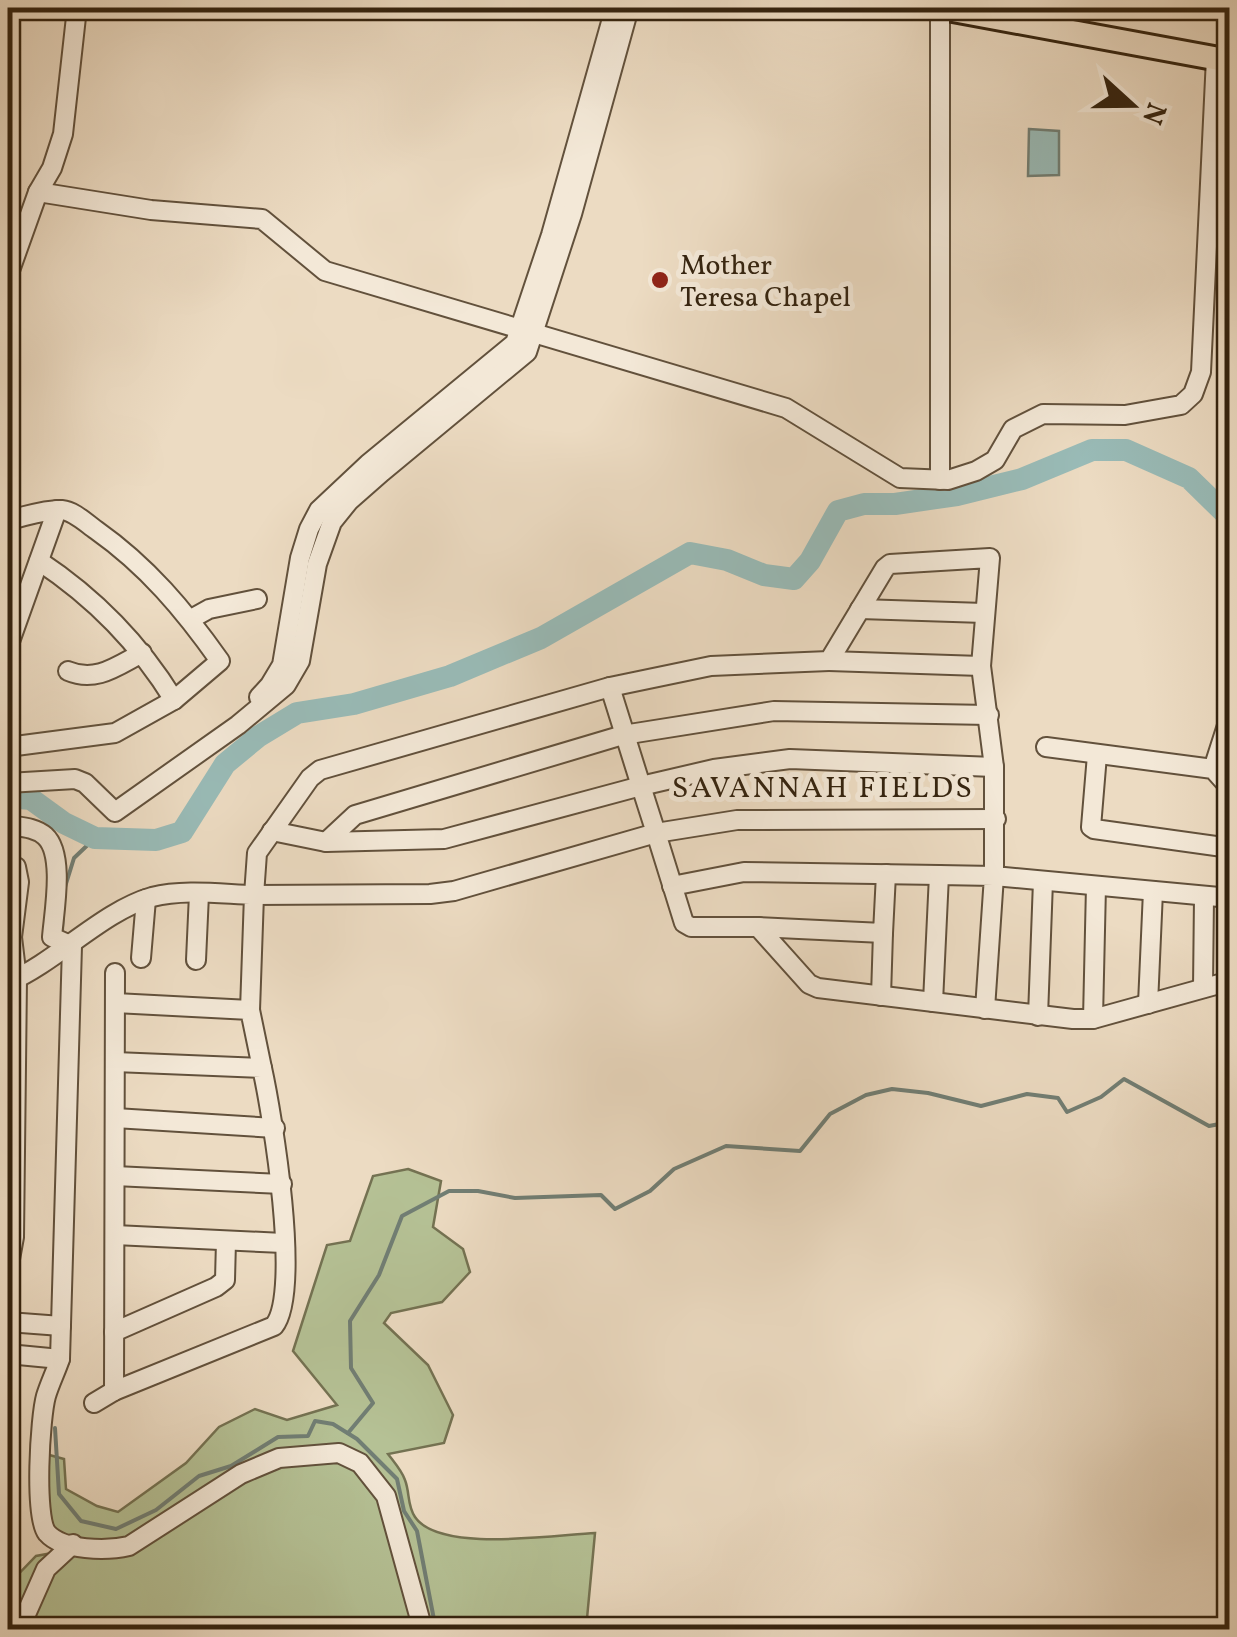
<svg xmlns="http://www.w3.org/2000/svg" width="1237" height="1637" viewBox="0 0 1237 1637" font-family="Vollkorn,serif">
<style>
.green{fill:#b5c195;stroke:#747252;stroke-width:2.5}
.water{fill:#99bbb7;stroke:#717e74;stroke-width:2.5}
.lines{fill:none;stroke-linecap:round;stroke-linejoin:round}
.stream{stroke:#717e74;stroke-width:4}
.river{stroke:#99bbb7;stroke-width:22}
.minor-casing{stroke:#62513c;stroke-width:22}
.major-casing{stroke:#34230f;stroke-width:28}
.minor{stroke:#f3e8d7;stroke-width:18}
.major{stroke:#ecdbc2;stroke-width:22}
.poi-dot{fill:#8f2418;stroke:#f3e8d7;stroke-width:4}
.labels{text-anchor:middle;stroke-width:10;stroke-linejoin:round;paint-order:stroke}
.poi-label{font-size:28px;fill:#34230f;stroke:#f3e8d7;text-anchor:start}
.neighbourhood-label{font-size:30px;letter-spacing:2.5px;fill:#34230f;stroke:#f3e8d7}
</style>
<rect width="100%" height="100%" fill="#ecdbc2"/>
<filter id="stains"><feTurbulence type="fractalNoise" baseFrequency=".002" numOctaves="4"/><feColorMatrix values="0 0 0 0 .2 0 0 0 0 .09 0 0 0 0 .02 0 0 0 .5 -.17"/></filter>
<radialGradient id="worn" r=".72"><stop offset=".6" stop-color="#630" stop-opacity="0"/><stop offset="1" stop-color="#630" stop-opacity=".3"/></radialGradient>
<path class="green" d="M408 1169 441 1181 433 1227 463 1249 470 1272 442 1302 391 1313 384 1323 428 1365 453 1415 444 1443 388 1454C394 1462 402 1471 405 1480 410 1493 407 1505 415 1517 439 1553 554 1535 595 1533L586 1629H8V1585L36 1556 63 1551 72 1537 48 1527 42 1453 64 1459 66 1489 97 1506 118 1512 186 1463 219 1427 255 1409 287 1420 337 1405 293 1351 327 1245 350 1241 373 1176Z"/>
<path class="water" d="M1029 129 1059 131V175L1028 176Z"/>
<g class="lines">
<g class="stream">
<path d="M65 887 74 858 95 838"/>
<path d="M62 931 63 912"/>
<path d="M55 1428 59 1494 81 1521 116 1529 156 1510 199 1476 231 1466 278 1437 308 1436 315 1421 333 1424 357 1439 397 1479 404 1511 417 1531 436 1630"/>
<path d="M348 1433 373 1403 351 1368 350 1321 379 1275 402 1216 449 1191H478L515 1198 601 1195 615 1209 650 1191 674 1169 726 1146 800 1151 830 1114 866 1095 892 1089 928 1093 981 1106 1027 1094 1058 1098 1067 1112 1101 1097 1124 1079 1209 1126 1230 1122"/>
</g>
<path class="river" d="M8 797 31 799 64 823 95 838 156 840 182 832 225 764 259 736 297 713 354 704 450 676 541 638 690 553 727 560 764 575 794 579 810 561 838 511 864 504H895L957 495 1022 479 1092 450H1126L1189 478 1230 518"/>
<g class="minor-casing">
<g id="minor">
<path d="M940 8V480"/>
<path d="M38 192 151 210 262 219 325 271 786 408 900 478 948 480 976 471 995 460 1013 429 1043 414 1125 415 1181 405 1193 394 1201 372 1216 58"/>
<path d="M8 276 38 192 52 168 63 134 77 8"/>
<path d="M8 520C24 517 45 509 62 510 74 511 86 523 96 530 147 566 184 610 220 661L174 700 115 733 8 747"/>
<path d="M39 561C95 598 139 643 174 700"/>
<path d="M860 609 984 613"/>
<path d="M191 619 209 609 257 599"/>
<path d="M8 647 57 510"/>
<path d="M829 661 981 666"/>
<path d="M68 671C96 683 117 666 142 653"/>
<path d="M610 687 641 786 714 769 790 759 994 767"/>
<path d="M259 697 270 685 282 665 300 558 309 529 319 510 368 464 515 343 551 235 615 8"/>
<path d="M1046 747 1213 769 1230 788"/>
<path d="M1097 755 1091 827 1094 829 1230 848"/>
<path d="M1213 769 1230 716"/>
<path d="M8 783 75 779 85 783 115 812 238 725 286 685 300 661 317 564 332 522 349 501 382 472 527 352 572 214 629 8"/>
<path d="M996 819 737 820 656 833 684 923 691 927H758L809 984 818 988 1073 1019H1093L1230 981"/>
<path d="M8 825C20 827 35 827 45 836 65 854 54 912 52 937L72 946 60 1359C56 1371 50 1383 46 1396 40 1417 34 1517 47 1533 63 1551 107 1551 129 1546L241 1474 279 1458 339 1453 360 1463 386 1496 423 1630"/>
<path d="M272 831 326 842 355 815 623 735 774 711 989 715"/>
<path d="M326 842 444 839 641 786 656 833 454 891 430 894 254 895 257 853 310 778 320 770 610 687 711 666 829 661 885 568 890 564 990 558 981 666 994 767V876L1230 898"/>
<path d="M8 864 16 867 19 882 12 937 17 979 14 1237 8 1270"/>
<path d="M672 886 744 872 939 875"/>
<path d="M758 927 883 933 886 874"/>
<path d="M141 958 146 899"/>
<path d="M196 960 199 894"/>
<path d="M9 982C57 961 103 911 152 897 184 889 221 894 254 895L250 1010"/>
<path d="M1203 988 1204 897"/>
<path d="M881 996 883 933"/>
<path d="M933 1002 939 875 994 876 985 1009"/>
<path d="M115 1003 250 1010 262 1068"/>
<path d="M1148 1004 1153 891"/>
<path d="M1038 1016 1043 881"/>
<path d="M1093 1019 1096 886"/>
<path d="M115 1118 275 1128"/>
<path d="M115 1176 282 1184"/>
<path d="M115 1235 283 1243"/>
<path d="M8 1322 61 1326"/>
<path d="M114 1332 216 1287 225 1280 226 1241"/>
<path d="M8 1354 60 1359"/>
<path d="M114 1391 115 973"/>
<path d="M94 1403 114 1391 274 1326C302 1292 272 1113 262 1068L115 1062"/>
<path d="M19 1630 46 1569 73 1544"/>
</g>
</g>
<g class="major-casing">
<path id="major" d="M942 8 1230 61"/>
</g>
<use href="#minor" class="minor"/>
<use href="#major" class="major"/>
</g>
<circle class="poi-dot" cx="660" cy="280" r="10"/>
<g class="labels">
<g class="poi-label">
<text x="680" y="274">Mother<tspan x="680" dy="32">Teresa Chapel</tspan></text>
</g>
<g class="neighbourhood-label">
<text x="823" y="797">SAVANNAH FIELDS</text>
</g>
</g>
<rect width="1237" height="1637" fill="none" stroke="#ecdbc2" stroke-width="40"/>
<rect x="10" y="10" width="1217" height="1617" fill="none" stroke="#34230f" stroke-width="5"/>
<rect x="20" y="20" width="1197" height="1597" fill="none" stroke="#34230f" stroke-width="2.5"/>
<g transform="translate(1132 105) rotate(111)" stroke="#f3e8d7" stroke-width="8" paint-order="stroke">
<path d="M0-8L18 38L0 25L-18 38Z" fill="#34230f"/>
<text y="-15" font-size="28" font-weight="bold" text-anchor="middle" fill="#34230f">N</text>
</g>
<rect width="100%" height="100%" filter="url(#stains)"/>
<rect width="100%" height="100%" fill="url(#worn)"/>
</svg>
